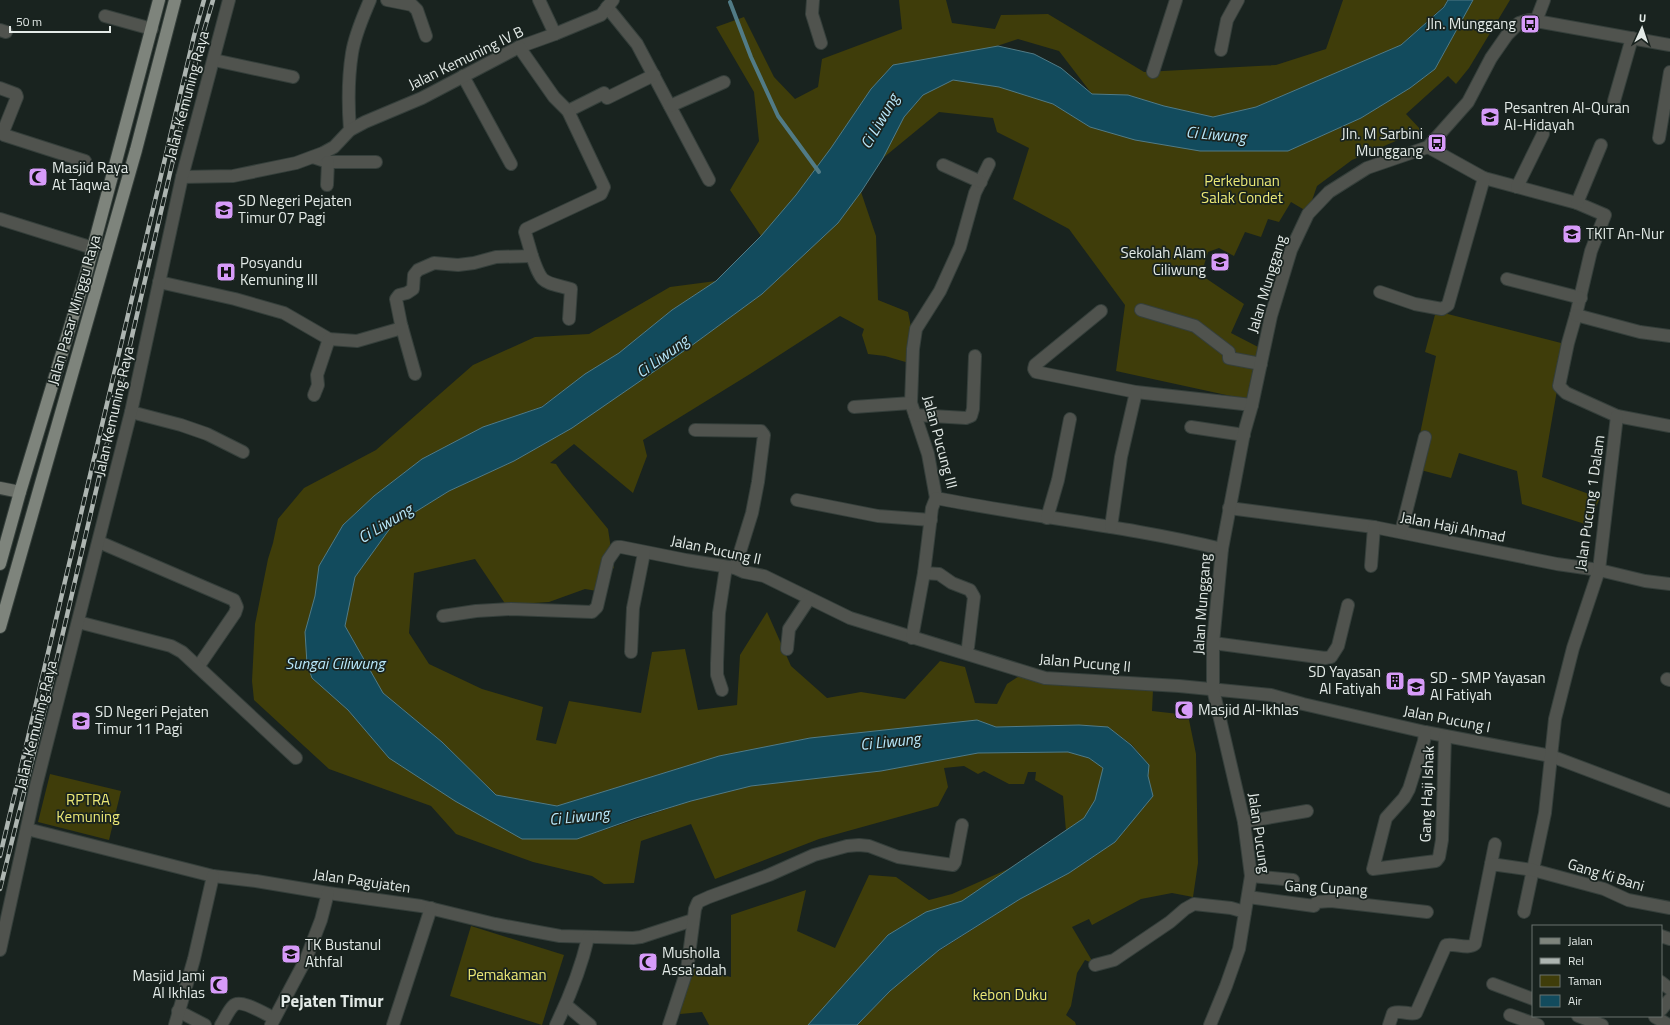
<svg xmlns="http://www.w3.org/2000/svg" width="1670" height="1025" viewBox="0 0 1670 1025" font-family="'Titillium Web',sans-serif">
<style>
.green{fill:#3f3d0a}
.water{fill:#124b5d;stroke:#517b86}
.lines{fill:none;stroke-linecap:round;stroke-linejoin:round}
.stream{stroke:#517b86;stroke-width:4}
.minor-casing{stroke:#353f3b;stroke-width:14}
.tertiary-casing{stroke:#353f3b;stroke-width:14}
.secondary-casing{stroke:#353f3b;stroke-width:14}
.primary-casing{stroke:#353f3b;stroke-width:14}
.minor{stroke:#50534e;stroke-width:12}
.tertiary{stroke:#50534e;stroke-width:12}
.secondary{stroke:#6a6f68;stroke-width:12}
.primary{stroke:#7e847c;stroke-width:12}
.rail-casing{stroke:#adb5b1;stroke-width:4.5}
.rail{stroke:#19231f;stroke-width:3;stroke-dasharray:9;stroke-linecap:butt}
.labels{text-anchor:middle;stroke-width:3.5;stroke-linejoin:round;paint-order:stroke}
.poi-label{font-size:15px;fill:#e3eae7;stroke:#19231f;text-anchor:start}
.street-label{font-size:15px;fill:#e3eae7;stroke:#19231f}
.park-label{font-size:15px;fill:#ebe775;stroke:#19231f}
.water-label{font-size:16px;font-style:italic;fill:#b8e7fa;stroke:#19231f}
.quarter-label{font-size:17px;font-weight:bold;fill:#e3eae7;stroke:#19231f}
</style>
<rect width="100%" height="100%" fill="#19231f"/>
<g class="green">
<path d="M899 0H946L952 23 995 29 1001 15 1048 14 1144 72 1276 65 1326 49 1343 0H1447L1445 5 1401 45 1256 107 1213 117 1164 106 1128 95 1092 94 1059 51 1018 39 997 46 969 52 893 65 871 89 829 151 796 195 761 236 730 190 759 141 754 92 716 27 744 17 774 77 795 99 818 87 822 59 902 29Z"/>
<path d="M1473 0H1510L1469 68 1456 84 1448 76 1406 114 1421 130 1352 160 1317 186 1308 212 1291 202 1279 222 1268 219 1261 237 1245 232 1234 256 1219 248 1208 252 1201 275 1244 304 1231 333 1262 349 1251 405 1240 398 1116 371 1125 305 1069 229 1013 199 1029 148 997 132 993 118 939 112 883 158 904 117 923 95 953 80 999 87 1051 103 1090 127 1288 151 1361 118 1410 88 1435 69Z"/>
<path d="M861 192 876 236 878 300 908 312 912 332 909 363 885 356 868 354 862 335 864 329 840 316 750 374 643 440 647 456 633 493 574 444 550 463 556 464 562 473 608 529 614 568 600 578 597 591 585 589 549 602 506 605 475 559 414 573 409 633 429 664 482 689 543 707 536 740 556 744 569 701 641 713 652 652 685 649 698 710 737 705 740 655 767 612 791 666 827 698 861 692 905 699 940 661 965 667 975 703 997 704 1007 684 1030 669 1153 690 1152 711 1188 715 1196 754 1198 863 1193 897 1172 893 1141 899 1092 925 1089 919 1072 927 1094 964 1085 960 1077 973 1071 1006 1066 1015 1075 1022 1076 1025H857L890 991 934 954 1020 899 1069 873 1115 842 1153 796 1148 776 1149 765 1132 745 1108 727 1079 725 996 727 977 720 810 738 719 756 557 806 496 795 442 742 383 693 345 626 355 577 391 527 449 491 514 461 562 434 691 346 762 294 837 223Z"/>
<path d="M716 281 672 310 619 353 595 368 541 407 483 427 422 459 374 496 343 525 319 566 315 596 305 632 307 664 312 678 347 709 389 758 577 839 691 801 751 786 881 771 978 753 1068 752 1089 758 1104 768 1095 800 1084 818 1066 831 1063 796 1035 780 1036 772H1028L1024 784H1009L984 771 978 774 964 766 944 768 948 787 938 806 819 839 715 879 691 824 641 841 634 883 604 884 592 876 533 862 456 834 431 806 329 769 254 700 252 681 255 624 268 559 273 543 278 519 304 488 376 450 473 365 535 337 589 334 670 287Z"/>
<path d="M1436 311 1565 344 1542 477 1600 498 1588 525 1522 504 1517 471 1459 453 1451 478 1413 468 1436 356 1425 352Z"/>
<path d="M50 774 121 791 109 840 38 822Z"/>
<path d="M1017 865 962 901 926 912 888 935 808 1025H709L702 1012 680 1014 691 968 731 977V915L806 890 797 931 835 948 869 875 896 877 929 900 952 894Z"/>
<path d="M471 926 564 955 542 1025 450 996Z"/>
</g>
<path class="water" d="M1448 0H1473L1435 69 1410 88 1361 118 1288 151H1200L1135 140 1090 127 1053 104 999 87 953 80 923 95 904 117 883 158 861 192 838 223 762 294 691 346 572 428 514 461 449 491 391 527 355 577 345 626 383 693 442 742 496 795 557 806 719 756 810 738 977 720 996 727 1079 725 1108 727 1131 745 1149 765 1148 776 1153 796 1115 842 1069 873 1020 899 939 950 890 991 857 1025H808L888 935 926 912 962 901 1084 818 1095 800 1103 768 1089 758 1068 752 978 753 881 771 751 786 691 801 636 818 577 839H522L455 801 389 758 348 710 312 678 307 664 305 632 315 596 319 566 343 525 374 496 422 459 483 427 542 407 585 374 619 353 672 310 716 281 761 236 796 195 831 148 871 89 893 65 998 46 1034 54 1061 68 1092 94 1128 95 1164 106 1213 117 1256 107 1401 45 1444 7Z"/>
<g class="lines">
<path class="stream" d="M730 2 751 57 778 116 819 172"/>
<g class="minor-casing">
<g id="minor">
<path d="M387 0 412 5 417 10 426 36"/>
<path d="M539 0 555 34"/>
<path d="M813 0 812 14 821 43"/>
<path d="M607 7 637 44 709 180"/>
<path d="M105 16 152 29"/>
<path d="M1536 21 1544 0"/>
<path d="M0 30 6 32"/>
<path d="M1221 50 1227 20 1238 0"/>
<path d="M214 60 293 77"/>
<path d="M1153 72 1176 0"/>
<path d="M463 76 511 164"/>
<path d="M0 88 16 94 17 97 3 132 4 135 85 161"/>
<path d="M1614 101 1632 38"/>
<path d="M670 106 724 82"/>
<path d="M568 111 604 93 607 98 654 75"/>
<path d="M350 130C348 104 348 78 352 53 355 34 363 17 370 0"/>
<path d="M1659 138 1670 72"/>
<path d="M1428 147 1484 178 1577 203 1605 215 1591 251 1576 315 1568 343 1559 386 1566 393 1617 416 1670 426"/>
<path d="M313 157 328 162H376"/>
<path d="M989 164 975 193 960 247 940 291 916 329 913 349 911 403 928 454 936 498C1031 517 1128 526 1222 549"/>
<path d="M943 165 981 182"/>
<path d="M182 177 233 176 296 163 323 153 334 147 350 130 365 122 422 98 519 47 555 34 601 15 613 0"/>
<path d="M327 185 328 162"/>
<path d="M1517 187 1543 134"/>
<path d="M1577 203 1601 145"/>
<path d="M0 219 93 248"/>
<path d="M532 256C542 285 542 281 571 289L569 319"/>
<path d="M1507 279 1581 298"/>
<path d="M159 282 235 299 284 313 329 339 357 341 402 328"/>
<path d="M1380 292 1415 304 1442 309 1448 305 1484 178"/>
<path d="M1141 310 1195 326 1229 352V358L1261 364"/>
<path d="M1101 311 1035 365 1034 369 1036 372 1136 392 1252 405"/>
<path d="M1576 315 1640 332 1670 336"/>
<path d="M415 374 401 324 396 299 399 295 407 293 413 289 414 275 418 270 434 263 458 265 474 263 496 257 532 256 525 232 526 229 601 194 604 187 568 111 554 97 519 47"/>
<path d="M314 395 318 385 317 375 329 339"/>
<path d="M854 407 911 403"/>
<path d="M131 412 181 425 207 434 243 452"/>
<path d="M915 415 966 418 971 416 973 409 975 356"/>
<path d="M1191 427 1244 435"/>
<path d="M695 430 761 431 764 435 758 482 752 513 735 568"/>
<path d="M797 500 878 516 931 520"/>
<path d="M1229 508 1374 527 1557 564 1599 570 1645 581 1670 584"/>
<path d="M1047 518 1058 480 1070 419"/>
<path d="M1111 527 1121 457 1136 392"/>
<path d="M1401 532 1425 437"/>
<path d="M99 542 234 600 237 607 235 613 198 667"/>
<path d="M1371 566 1374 527"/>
<path d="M924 573 939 574 952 583 970 590 974 597 968 647"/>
<path d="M443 616 476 611 511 609 592 612 597 607 608 560 617 547H621L686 560 735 568 744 572 764 576 850 618 1045 678 1179 686 1271 695 1303 704 1425 732 1551 756 1670 801"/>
<path d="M78 622 171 646 182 652 296 758"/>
<path d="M912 638 924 573 932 508 936 498"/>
<path d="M1213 643 1325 658 1331 657 1338 646 1348 605"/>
<path d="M787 649 789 629 809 599"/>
<path d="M631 652 633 608 644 553"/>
<path d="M1667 679 1670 680"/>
<path d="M722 690 717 675V663L719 613 726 567"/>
<path d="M1425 732 1424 741 1409 789 1404 798 1386 818 1373 869 1436 861 1439 857 1442 840 1445 736"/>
<path d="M1244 822 1307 811"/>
<path d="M27 829 213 876 256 881 328 893 421 906 495 924 560 936 633 938 641 937 693 920"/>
<path d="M1491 864 1495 844"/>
<path d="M1251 876 1293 880"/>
<path d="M1248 897 1314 906 1317 902 1331 901 1427 912"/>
<path d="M1524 912 1545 813 1555 719 1573 648 1599 570 1617 416"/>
<path d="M1661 936 1670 939"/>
<path d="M0 950 36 786 131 412 182 177 229 0"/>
<path d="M1095 965 1114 960 1170 922 1185 909 1194 904 1231 908 1245 912"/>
<path d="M1661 982 1670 989"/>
<path d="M1493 984 1533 999"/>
<path d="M566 1005 590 1025"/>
<path d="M1661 1010 1670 999"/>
<path d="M178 1011 205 1025"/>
<path d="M1510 1015 1538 1025"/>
<path d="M1578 1016 1602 1025"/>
<path d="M1655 1017 1669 1025"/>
<path d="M175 1025 194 959 213 876"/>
<path d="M221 1025C225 1019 228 1011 233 1006 240 998 265 1014 274 1018"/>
<path d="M271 1025 306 959 321 920 328 893"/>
<path d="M393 1025 431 908"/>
<path d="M556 1025C570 996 581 968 588 938"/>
<path d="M669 1025 687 970 695 909 698 902 709 897 769 875 814 855 847 846 859 845 869 846 898 857 953 865 955 862 962 825"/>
<path d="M1389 1025 1393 1013C1401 1010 1409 1015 1416 1013L1446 945C1455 943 1468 950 1475 944L1491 864 1533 870 1604 889 1628 900 1670 908"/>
</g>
</g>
<g class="tertiary-casing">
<path id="tertiary" d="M1210 1025 1226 986 1239 949 1251 876 1244 822 1213 689V643L1222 549 1244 433 1252 405 1271 316 1291 250 1308 214 1329 192 1367 168 1428 147 1468 102 1491 58 1507 35 1519 23 1529 20 1536 21 1670 45"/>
</g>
<g class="secondary-casing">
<path id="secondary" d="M0 488 20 492"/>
</g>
<g class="primary-casing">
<g id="primary">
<path d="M0 564 20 492 86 274 159 0"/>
<path d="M0 627 136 150 175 0"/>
</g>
</g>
<use href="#minor" class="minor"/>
<use href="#tertiary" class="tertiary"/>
<use href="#secondary" class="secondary"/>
<use href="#primary" class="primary"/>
<g class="rail-casing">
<g id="rail">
<path d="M0 856 194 36 204 0"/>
<path d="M0 889 51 684 200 44 213 0"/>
</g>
</g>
<use href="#rail" class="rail"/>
</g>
<defs>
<g id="bus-square" transform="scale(1)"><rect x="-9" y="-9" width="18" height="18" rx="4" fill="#d79bf9" stroke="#19231f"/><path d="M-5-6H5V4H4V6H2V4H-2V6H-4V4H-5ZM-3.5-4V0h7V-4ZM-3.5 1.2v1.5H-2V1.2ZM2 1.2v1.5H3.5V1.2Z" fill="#111"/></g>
<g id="school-square" transform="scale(1)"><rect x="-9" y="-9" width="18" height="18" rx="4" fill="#d79bf9" stroke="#19231f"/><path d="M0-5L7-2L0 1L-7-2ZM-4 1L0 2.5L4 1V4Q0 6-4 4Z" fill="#111"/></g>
<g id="mosque-square" transform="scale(1)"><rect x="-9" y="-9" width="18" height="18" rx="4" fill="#d79bf9" stroke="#19231f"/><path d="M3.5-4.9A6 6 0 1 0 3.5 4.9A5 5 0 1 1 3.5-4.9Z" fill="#111"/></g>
<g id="hospital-square" transform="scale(1)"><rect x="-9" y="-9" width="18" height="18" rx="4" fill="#d79bf9" stroke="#19231f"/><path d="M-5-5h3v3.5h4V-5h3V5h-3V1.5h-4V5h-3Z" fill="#111"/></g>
<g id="building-square" transform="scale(1)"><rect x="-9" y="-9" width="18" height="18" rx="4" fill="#d79bf9" stroke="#19231f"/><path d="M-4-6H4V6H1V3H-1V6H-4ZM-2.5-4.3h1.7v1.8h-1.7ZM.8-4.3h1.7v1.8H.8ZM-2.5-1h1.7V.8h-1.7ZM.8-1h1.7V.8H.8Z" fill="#111"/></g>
</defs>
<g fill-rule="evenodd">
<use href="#bus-square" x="1530" y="24"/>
<use href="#school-square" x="1490" y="117"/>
<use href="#bus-square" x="1437" y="143"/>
<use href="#mosque-square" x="38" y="177"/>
<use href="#school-square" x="224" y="210"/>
<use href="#school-square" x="1572" y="234"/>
<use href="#school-square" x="1220" y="262"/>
<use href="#hospital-square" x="226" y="272"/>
<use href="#building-square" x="1395" y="681"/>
<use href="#school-square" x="1416" y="687"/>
<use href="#mosque-square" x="1184" y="710"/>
<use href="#school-square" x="81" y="721"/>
<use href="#school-square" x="291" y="954"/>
<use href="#mosque-square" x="648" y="962"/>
<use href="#mosque-square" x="219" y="985"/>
</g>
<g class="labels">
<g class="poi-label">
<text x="1516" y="29" text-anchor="end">Jln. Munggang</text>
<text x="1504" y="113">Pesantren Al-Quran<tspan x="1504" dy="17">Al-Hidayah</tspan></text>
<text x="1423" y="139" text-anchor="end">Jln. M Sarbini<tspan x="1423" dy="17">Munggang</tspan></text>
<text x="52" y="173">Masjid Raya<tspan x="52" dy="17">At Taqwa</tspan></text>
<text x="238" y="206">SD Negeri Pejaten<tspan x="238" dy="17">Timur 07 Pagi</tspan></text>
<text x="1586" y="239">TKIT An-Nur</text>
<text x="1206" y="258" text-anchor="end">Sekolah Alam<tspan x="1206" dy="17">Ciliwung</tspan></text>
<text x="240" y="268">Posyandu<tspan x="240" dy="17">Kemuning III</tspan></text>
<text x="1381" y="677" text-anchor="end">SD Yayasan<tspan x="1381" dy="17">Al Fatiyah</tspan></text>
<text x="1430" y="683">SD - SMP Yayasan<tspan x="1430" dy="17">Al Fatiyah</tspan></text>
<text x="1198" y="715">Masjid Al-Ikhlas</text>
<text x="95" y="717">SD Negeri Pejaten<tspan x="95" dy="17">Timur 11 Pagi</tspan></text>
<text x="305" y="950">TK Bustanul<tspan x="305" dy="17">Athfal</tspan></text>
<text x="662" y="958">Musholla<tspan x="662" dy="17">Assa'adah</tspan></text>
<text x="205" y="981" text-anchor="end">Masjid Jami<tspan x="205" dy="17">Al Ikhlas</tspan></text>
</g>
<g class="street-label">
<text transform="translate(466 58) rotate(-26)" y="5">Jalan Kemuning IV B</text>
<text transform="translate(187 95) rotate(-75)" y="5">Jalan Kemuning Raya</text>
<text transform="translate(1267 284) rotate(-73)" y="5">Jalan Munggang</text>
<text transform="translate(74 310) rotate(-74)" y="5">Jalan Pasar Minggu Raya</text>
<text transform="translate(114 411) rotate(-77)" y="5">Jalan Kemuning Raya</text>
<text transform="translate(940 442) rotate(75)" y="5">Jalan Pucung III</text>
<text transform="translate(1590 503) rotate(-82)" y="5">Jalan Pucung 1 Dalam</text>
<text transform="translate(1453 527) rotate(11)" y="5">Jalan Haji Ahmad</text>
<text transform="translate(716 550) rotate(12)" y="5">Jalan Pucung II</text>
<text transform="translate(1202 604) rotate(-86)" y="5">Jalan Munggang</text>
<text transform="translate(1085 663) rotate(5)" y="5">Jalan Pucung II</text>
<text transform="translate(1447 719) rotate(11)" y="5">Jalan Pucung I</text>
<text transform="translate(36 725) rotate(-76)" y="5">Jalan Kemuning Raya</text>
<text transform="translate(1427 794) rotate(-88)" y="5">Gang Haji Ishak</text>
<text transform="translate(1259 833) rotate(82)" y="5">Jalan Pucung</text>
<text transform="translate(1606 875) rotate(17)" y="5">Gang Ki Bani</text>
<text transform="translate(362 881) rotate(8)" y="5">Jalan Pagujaten</text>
<text transform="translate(1326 888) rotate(3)" y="5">Gang Cupang</text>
</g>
<g class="park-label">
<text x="1242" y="186">Perkebunan<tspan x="1242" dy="17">Salak Condet</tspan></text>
<text x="88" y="805">RPTRA<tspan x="88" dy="17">Kemuning</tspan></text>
<text x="507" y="980">Pemakaman</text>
<text x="1010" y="1000">kebon Duku</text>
</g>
<g class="water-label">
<text transform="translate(879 121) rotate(-60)" y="6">Ci Liwung</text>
<text transform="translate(1216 134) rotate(5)" y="6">Ci Liwung</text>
<text transform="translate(662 356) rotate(-36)" y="6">Ci Liwung</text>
<text transform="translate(385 523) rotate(-31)" y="6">Ci Liwung</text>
<text x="335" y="669">Sungai Ciliwung</text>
<text transform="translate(890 741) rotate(-6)" y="6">Ci Liwung</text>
<text transform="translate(579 816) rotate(-6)" y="6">Ci Liwung</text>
</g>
<g class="quarter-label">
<text x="332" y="1007">Pejaten Timur</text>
</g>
</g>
<rect x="1532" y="925" width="130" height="92" fill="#19231f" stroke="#6a736f"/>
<rect x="1540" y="938" width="20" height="6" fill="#7e847c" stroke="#6a736f"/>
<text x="1568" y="945" font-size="12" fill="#e3eae7">Jalan</text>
<rect x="1540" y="958" width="20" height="6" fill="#adb5b1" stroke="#6a736f"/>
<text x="1568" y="965" font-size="12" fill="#e3eae7">Rel</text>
<rect x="1540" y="975" width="20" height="12" fill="#3f3d0a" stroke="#6a736f"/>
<text x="1568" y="985" font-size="12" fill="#e3eae7">Taman</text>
<rect x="1540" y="995" width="20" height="12" fill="#124b5d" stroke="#6a736f"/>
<text x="1568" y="1005" font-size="12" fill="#e3eae7">Air</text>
<g transform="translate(1642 28) rotate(3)" stroke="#19231f" stroke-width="3" paint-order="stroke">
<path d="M0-3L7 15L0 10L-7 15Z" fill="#e3eae7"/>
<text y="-6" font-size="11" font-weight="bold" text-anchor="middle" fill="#e3eae7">U</text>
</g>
<path d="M10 26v6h100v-6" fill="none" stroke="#e3eae7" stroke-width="2"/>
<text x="16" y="26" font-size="12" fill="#e3eae7" stroke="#19231f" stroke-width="3" paint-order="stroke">50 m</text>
</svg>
